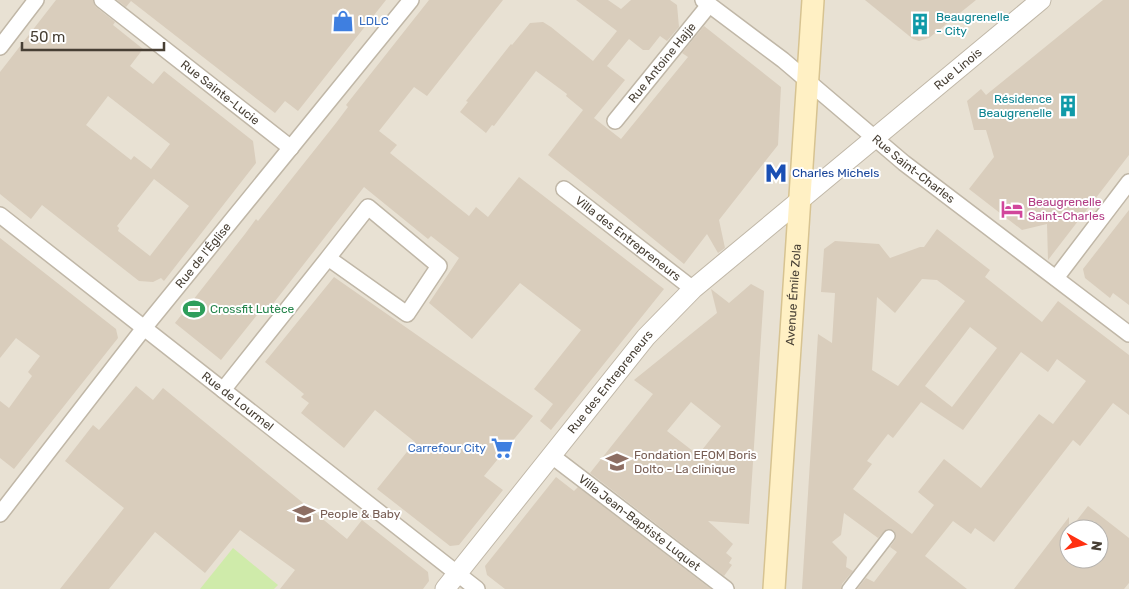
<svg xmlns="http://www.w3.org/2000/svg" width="1129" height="589" viewBox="0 0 1129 589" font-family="Rubik,sans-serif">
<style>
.residential{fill:#e8e1d3;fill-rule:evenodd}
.green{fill:#cfebaa}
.building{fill:#d9cdbc;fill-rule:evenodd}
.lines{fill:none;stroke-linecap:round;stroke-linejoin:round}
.pedestrian-casing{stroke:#c0b7a7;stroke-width:14}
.minor-casing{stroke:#c0b7a7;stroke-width:18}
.tertiary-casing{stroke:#c0b7a7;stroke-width:21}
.secondary-casing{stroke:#d7c391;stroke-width:24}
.pedestrian{stroke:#fff;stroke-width:11}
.minor{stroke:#fff;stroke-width:15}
.tertiary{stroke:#fff;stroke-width:19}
.secondary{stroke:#fff0c4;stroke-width:21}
.labels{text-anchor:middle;stroke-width:4;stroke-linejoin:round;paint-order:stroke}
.culture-label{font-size:12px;fill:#0d838f;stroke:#fff;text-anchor:start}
.shop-label{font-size:12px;fill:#366cbe;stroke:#fff;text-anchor:start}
.street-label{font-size:12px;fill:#473f34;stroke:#fff}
.transit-label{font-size:12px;fill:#164399;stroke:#fff;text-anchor:start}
.hotel-label{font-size:12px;fill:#b23c85;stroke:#fff;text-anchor:start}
.leisure-label{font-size:12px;fill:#27864d;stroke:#fff;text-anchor:start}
.education-label{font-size:12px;fill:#785e54;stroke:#fff;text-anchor:start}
</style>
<rect width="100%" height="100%" fill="#f4efe5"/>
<path class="residential" d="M0 0H1129V589H0ZM1069 529H1099V559H1069Z"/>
<path class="green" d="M233 548 278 585 274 589H200Z"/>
<g class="building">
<path d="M56 0H93L96 7 115 22 113 25 143 49 130 66 153 84 164 71 253 141 256 163 164 281 161 278 153 282 139 281 42 205 31 219 0 194V72ZM108 96 170 144 151 169 134 156 131 160 86 125ZM154 179 189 206 150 256 118 231 119 228 117 226Z"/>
<path d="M117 0H386L298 111 285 101 275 113 131 1 126 7Z"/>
<path d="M429 0H503L427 96 414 87 379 131 397 145 390 153 469 216 476 207 488 217 519 177 664 289 551 430 540 421 553 404 534 389 581 330 520 283 472 339 429 303 459 258 431 236 428 239 364 187 265 314 261 310 221 360 175 323 245 234 256 219 258 221 336 123 348 107 346 105Z"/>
<path d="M576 0H608L621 9 631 0H670L677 5 679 27 667 41 660 36 649 50H643L629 39 607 66 625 80 594 118 621 139 688 57 682 53 704 26 781 87 778 145 719 220 725 248 718 253 707 234 684 264 624 215 548 155 583 110 566 96 567 94 536 71 494 126 492 125 486 133 460 112 468 102 466 101 474 91 511 44 512 45 530 23 543 22 551 27 593 61 617 31Z"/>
<path d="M865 0H976L929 38 919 41 913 39Z"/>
<path d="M1103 0H1129V155L1048 260 1047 224 1022 230 969 189 994 157 986 130H974L967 101 981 89 986 95Z"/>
<path d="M1129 210V305L1113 293 1110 298 1085 278 1083 269Z"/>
<path d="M937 229 990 270 985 277 1042 322 1058 301 1129 355V415L1113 403 1080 446 1073 440 994 542 975 528 971 534 953 521 925 556 967 589H857L866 578 874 582 897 552 890 547 895 540 896 534 893 530 887 529 878 538 844 513 841 535 832 542 847 557 846 567 853 571 842 584 841 589H802L818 334 832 343 835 293 821 292 824 249 835 241 879 244 890 258 920 247H924ZM922 279 937 280 965 301 898 386 872 370 877 297 895 313ZM970 327 997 348 952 407 925 386ZM1021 352 1048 372 1057 359 1086 381 1053 424 1039 414 981 488 944 459 918 492 934 505 912 534 853 489 872 464 867 461 888 434 893 438 921 402 963 430Z"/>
<path d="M0 238 116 329 118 338 14 469 0 458V401L9 408 32 376 28 372 40 356 16 338 0 358Z"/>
<path d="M334 277 533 416 484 476 503 490 459 545 450 546 377 489 415 442 375 410 344 448 301 413 309 403 301 397 304 394 265 362Z"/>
<path d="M751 284 764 291 749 524 708 521 733 544 726 553 732 558 729 563 732 565 724 576 590 473 653 394 634 380 717 313 711 289 729 303ZM691 402 721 426 698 455 667 431Z"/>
<path d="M136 386 153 400 163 388 347 539 362 520 428 572 429 581 423 589H280L295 570 240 530 205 573 155 532 109 589H60L124 508 65 461 93 425 99 430Z"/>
<path d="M556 477 574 491 578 487 711 589H505L487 575 485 566Z"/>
<path d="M1088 506 1129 538V583L1124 589H1014L1069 517V559H1099V529H1070Z"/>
</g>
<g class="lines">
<g class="pedestrian-casing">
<path id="pedestrian" d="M848 589 889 536"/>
</g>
<g class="minor-casing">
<g id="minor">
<path id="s1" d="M102 0 291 148"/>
<path id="s2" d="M703 0 783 60 904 163 1129 334"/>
<path d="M0 47 36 0"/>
<path id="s3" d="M615 121 709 5"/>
<path id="s4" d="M564 189 693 289"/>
<path id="s5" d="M0 215 477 589"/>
<path d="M1056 278 1129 182"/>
<path d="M223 390 328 258 407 314 439 266 368 207 328 258"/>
<path id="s6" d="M552 456 726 589"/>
<path id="s7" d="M0 514 144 328 411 0"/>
</g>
</g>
<g class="tertiary-casing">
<g id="tertiary">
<path id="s8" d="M445 589 646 337 693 289 1041 0"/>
</g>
</g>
<g class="secondary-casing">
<g id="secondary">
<path id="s9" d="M774 589 813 0"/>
</g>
</g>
<use href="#pedestrian" class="pedestrian"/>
<use href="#minor" class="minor"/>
<use href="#tertiary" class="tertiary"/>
<use href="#secondary" class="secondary"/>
</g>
<defs>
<g id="shop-bare" transform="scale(1.725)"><path d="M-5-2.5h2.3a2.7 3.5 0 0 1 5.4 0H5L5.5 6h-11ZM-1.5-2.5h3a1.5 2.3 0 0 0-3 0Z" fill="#3f7fe0" stroke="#fff" stroke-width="2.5" paint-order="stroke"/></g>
<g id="building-bare" transform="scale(1.725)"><path d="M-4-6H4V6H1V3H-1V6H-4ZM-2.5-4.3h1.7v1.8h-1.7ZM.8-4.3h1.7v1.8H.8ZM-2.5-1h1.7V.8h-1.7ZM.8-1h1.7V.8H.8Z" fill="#0f9aa8" stroke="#fff" stroke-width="2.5" paint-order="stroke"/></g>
<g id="metro-bare" transform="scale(1.725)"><path d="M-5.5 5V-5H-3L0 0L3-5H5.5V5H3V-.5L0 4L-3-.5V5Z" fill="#1a4fb4" stroke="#fff" stroke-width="2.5" paint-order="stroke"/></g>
<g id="hotel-bare" transform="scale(1.725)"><path d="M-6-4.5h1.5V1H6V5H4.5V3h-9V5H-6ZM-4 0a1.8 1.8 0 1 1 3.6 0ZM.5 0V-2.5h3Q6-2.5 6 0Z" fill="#d1479c" stroke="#fff" stroke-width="2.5" paint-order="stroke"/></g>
<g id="stadium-bare" transform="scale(1.725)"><path d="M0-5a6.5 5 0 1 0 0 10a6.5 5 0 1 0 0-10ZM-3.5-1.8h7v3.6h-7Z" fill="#2e9e5b" stroke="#fff" stroke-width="2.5" paint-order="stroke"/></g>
<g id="supermarket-bare" transform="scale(1.725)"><path d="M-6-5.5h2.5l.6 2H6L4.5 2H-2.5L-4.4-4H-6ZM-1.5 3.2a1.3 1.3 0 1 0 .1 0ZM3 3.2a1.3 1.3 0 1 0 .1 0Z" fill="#3f7fe0" stroke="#fff" stroke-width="2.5" paint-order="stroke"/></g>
<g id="university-bare" transform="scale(1.725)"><path d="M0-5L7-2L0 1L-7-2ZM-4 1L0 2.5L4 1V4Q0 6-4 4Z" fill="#8d6e63" stroke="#fff" stroke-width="2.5" paint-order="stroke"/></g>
<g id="school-bare" transform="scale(1.725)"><path d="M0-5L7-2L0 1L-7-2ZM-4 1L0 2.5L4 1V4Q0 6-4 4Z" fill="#8d6e63" stroke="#fff" stroke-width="2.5" paint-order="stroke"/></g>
</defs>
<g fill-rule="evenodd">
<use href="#shop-bare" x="343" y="21"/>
<use href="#building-bare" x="920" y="24"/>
<use href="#building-bare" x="1068" y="106"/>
<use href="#metro-bare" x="776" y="173"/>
<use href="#hotel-bare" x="1012" y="209"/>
<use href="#stadium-bare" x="194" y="309"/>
<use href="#supermarket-bare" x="502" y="448"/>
<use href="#university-bare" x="617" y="462"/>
<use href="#school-bare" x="304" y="514"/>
</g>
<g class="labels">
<g class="culture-label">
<text x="936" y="21">Beaugrenelle<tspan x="936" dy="14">- City</tspan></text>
<text x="1052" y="103" text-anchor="end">Résidence<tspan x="1052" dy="14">Beaugrenelle</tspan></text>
</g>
<g class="shop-label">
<text x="359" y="25">LDLC</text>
<text x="486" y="452" text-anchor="end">Carrefour City</text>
</g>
<g class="street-label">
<text dy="4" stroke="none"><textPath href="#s3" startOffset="75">Rue Antoine Hajje</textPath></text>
<text dy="4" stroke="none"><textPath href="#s8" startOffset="734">Rue Linois</textPath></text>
<text dy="4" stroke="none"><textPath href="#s1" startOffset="150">Rue Sainte-Lucie</textPath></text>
<text dy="4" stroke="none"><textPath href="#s2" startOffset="270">Rue Saint-Charles</textPath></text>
<text dy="4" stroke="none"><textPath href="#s4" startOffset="81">Villa des Entrepreneurs</textPath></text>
<text dy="4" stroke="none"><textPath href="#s7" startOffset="329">Rue de l'Église</textPath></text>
<text dy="4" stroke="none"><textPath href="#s9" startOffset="295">Avenue Émile Zola</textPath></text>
<text dy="4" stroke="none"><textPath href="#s8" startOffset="265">Rue des Entrepreneurs</textPath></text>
<text dy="4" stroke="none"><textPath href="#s5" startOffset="302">Rue de Lourmel</textPath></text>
<text dy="4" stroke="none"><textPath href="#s6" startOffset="110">Villa Jean-Baptiste Luquet</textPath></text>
</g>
<g class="transit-label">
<text x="792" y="177">Charles Michels</text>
</g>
<g class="hotel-label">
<text x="1028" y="206">Beaugrenelle<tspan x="1028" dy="14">Saint-Charles</tspan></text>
</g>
<g class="leisure-label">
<text x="210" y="313">Crossfit Lutèce</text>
</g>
<g class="education-label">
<text x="634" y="459">Fondation EFOM Boris<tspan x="634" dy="14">Dolto - La clinique</tspan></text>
<text x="320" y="518">People &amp; Baby</text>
</g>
</g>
<g transform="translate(1084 544) rotate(98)"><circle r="24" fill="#ffffff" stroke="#b5b2ae"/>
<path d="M0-4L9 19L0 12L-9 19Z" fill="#ff3011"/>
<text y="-8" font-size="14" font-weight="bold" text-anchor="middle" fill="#473f34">N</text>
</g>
<path d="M22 42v8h142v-8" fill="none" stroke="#473f34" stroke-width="2.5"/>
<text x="30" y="42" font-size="15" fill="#473f34" stroke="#ffffff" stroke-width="4" paint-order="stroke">50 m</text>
</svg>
